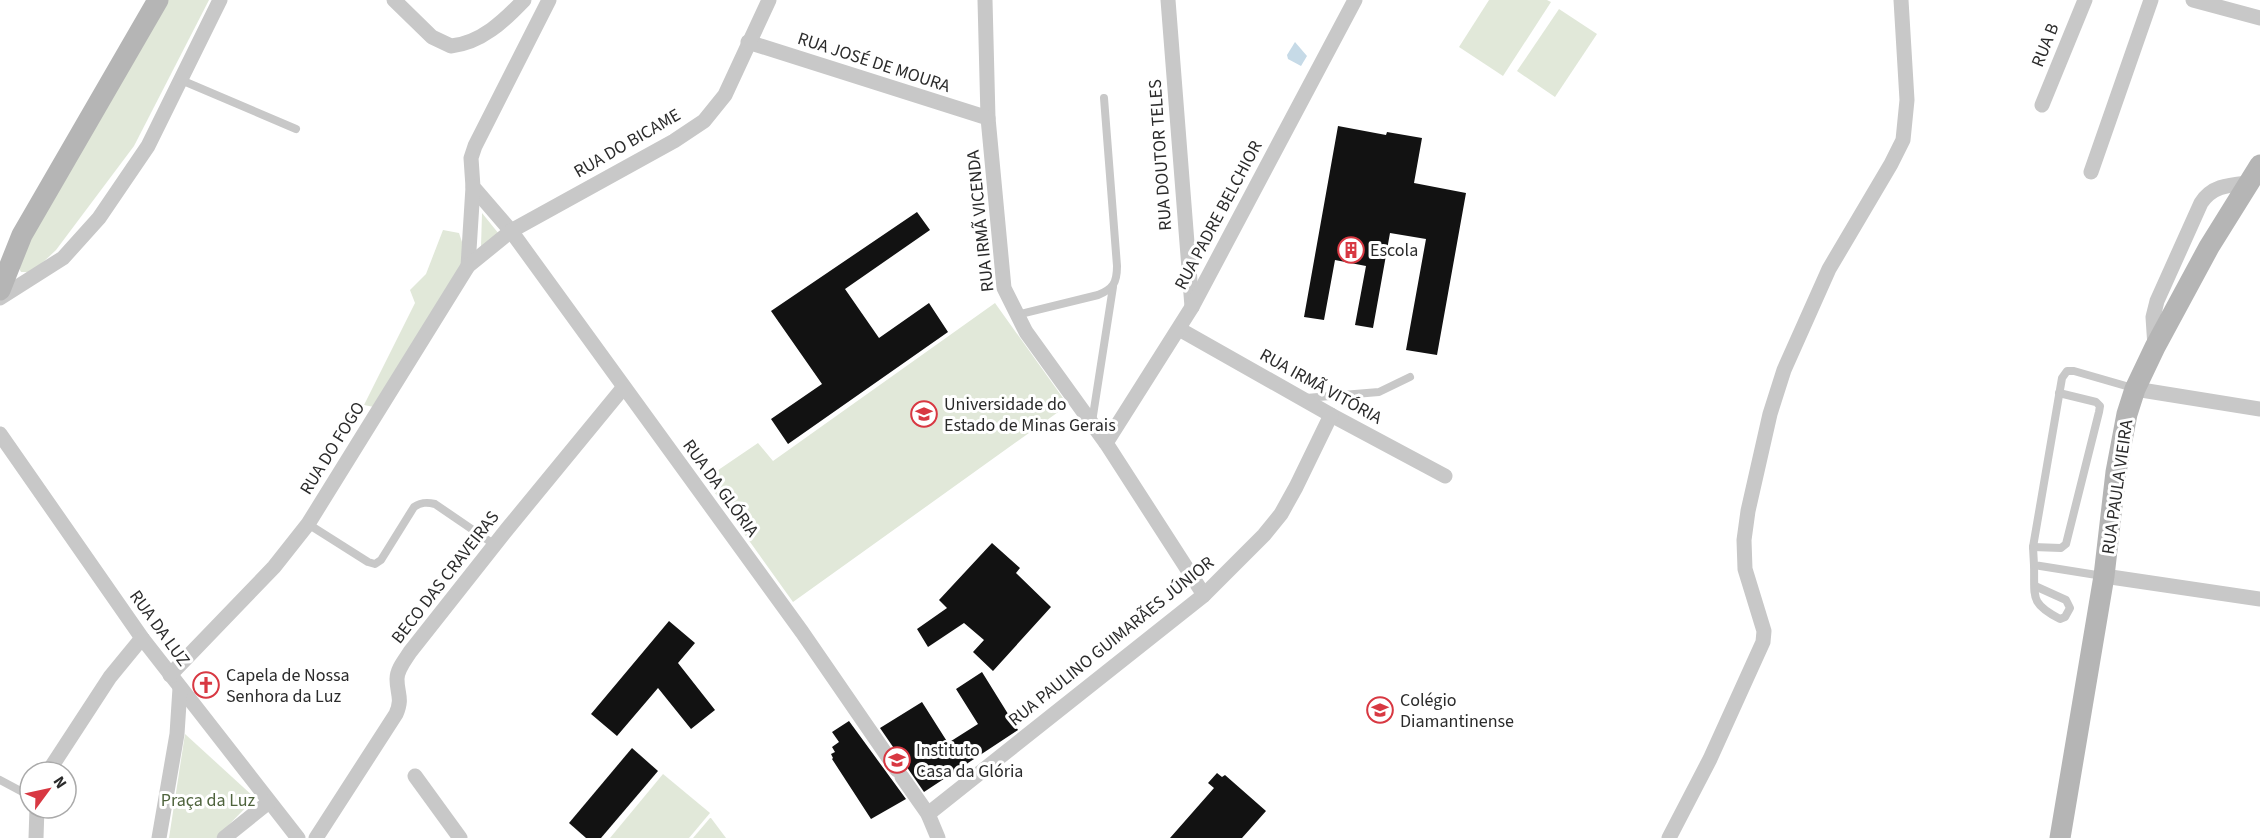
<svg xmlns="http://www.w3.org/2000/svg" width="2260" height="838" viewBox="0 0 2260 838" font-family="'Source Sans 3',sans-serif">
<style>
.green{fill:#e1e8d9}
.water{fill:#c6dae7}
.building{fill:#121212}
.lines{fill:none;stroke-linecap:round;stroke-linejoin:round}
.lane{stroke:#c8c8c8;stroke-width:8}
.street{stroke:#c8c8c8;stroke-width:15}
.secondary{stroke:#b5b5b5;stroke-width:21}
.labels{text-anchor:middle;stroke-width:6;stroke-linejoin:round;paint-order:stroke}
.street-label{font-size:18px;fill:#2b2b2b;stroke:#fff}
.poi-label{font-size:18px;fill:#2b2b2b;stroke:#fff;text-anchor:start}
.park-label{font-size:18px;fill:#4e633c;stroke:#fff}
</style>
<rect width="100%" height="100%" fill="#fff"/>
<g class="green">
<path d="M164 0H209L134 146 56 250 39 266 29 272H21L18 266 19 255Z"/>
<path d="M1489 0H1547L1551 2 1503 76 1459 47Z"/>
<path d="M1559 9 1597 34 1555 97 1517 71Z"/>
<path d="M482 213 499 234 481 247Z"/>
<path d="M443 230 459 233 464 248 463 263 374 407 364 405 415 303 410 290 426 274Z"/>
<path d="M995 303 1068 405 793 602 705 479 758 443 773 461Z"/>
<path d="M185 734 255 798 216 838H169Z"/>
<path d="M663 774 710 813 689 838H610Z"/>
<path d="M711 818 726 838H693L710 818Z"/>
</g>
<path class="water" d="M1295 42 1307 56 1301 66 1288 59 1287 55Z"/>
<g class="building">
<path d="M1338 126 1386 135 1387 132 1422 138 1414 183 1466 193 1437 355 1406 350 1426 239 1390 233 1373 328 1355 325 1366 266 1335 260 1324 320 1304 317Z"/>
<path d="M917 212 930 230 845 289 879 338 929 303 948 332 788 444 771 419 822 384 771 311Z"/>
<path d="M992 543 1020 568 1016 573 1051 607 993 671 973 652 984 640 964 623 928 647 917 629 947 608 939 600Z"/>
<path d="M669 621 695 643 678 663 715 710 691 729 658 688 617 736 591 714Z"/>
<path d="M982 672 1018 730 924 792 880 728 922 702 948 743 978 724 956 689Z"/>
<path d="M849 721 906 799 871 819 832 759 833 758 831 754 835 752 832 747 839 742 832 732Z"/>
<path d="M632 748 658 771 601 838H586L569 823Z"/>
<path d="M1217 773 1222 777 1225 775 1266 811 1242 838H1170L1214 788 1208 783Z"/>
</g>
<g class="lines">
<g class="lane">
<path d="M181 80 296 129"/>
<path d="M1016 315 1098 295C1113 289 1117 283 1117 266L1104 98"/>
<path d="M1306 398 1379 392 1410 377"/>
<path d="M1092 422 1113 287"/>
<path d="M308 524 368 562 375 564 381 560 414 507C421 502 427 502 435 504L495 545"/>
<path d="M2033 547 2061 548 2066 544 2099 412 2100 406 2096 402 2059 393"/>
<path d="M2034 565C2035 597 2029 603 2060 619L2065 617 2070 608 2066 600 2035 586"/>
<path d="M2103 576 2034 565 2033 547 2062 378 2067 371H2074L2133 388"/>
<path d="M0 780 30 796"/>
</g>
<g class="street">
<path d="M394 0 432 37 451 46C481 43 504 21 524 0"/>
<path d="M549 0 475 146 471 158 473 187 511 231 802 632 897 770"/>
<path d="M985 0 988 118 1004 288 1026 332 1106 443 1204 595"/>
<path d="M1168 0 1192 307"/>
<path d="M2193 0 2260 18"/>
<path d="M748 42 988 118"/>
<path d="M2042 105 2085 0"/>
<path d="M2091 172 2151 0"/>
<path d="M468 266 473 187"/>
<path d="M0 298 63 258 99 218 148 146 220 0"/>
<path d="M1179 329 1331 415 1445 476"/>
<path d="M2155 347 2153 317 2157 301 2201 203C2212 186 2228 185 2248 183"/>
<path d="M2135 389 2260 409"/>
<path d="M0 434 142 638 298 838"/>
<path d="M1106 443 1192 307 1355 0"/>
<path d="M2104 576 2260 599"/>
<path d="M170 675 274 567 308 524 468 266 511 231 674 141 704 121 725 95 769 0"/>
<path d="M48 772 110 677 142 638"/>
<path d="M415 776 460 838"/>
<path d="M902 777 928 814 938 838"/>
<path d="M928 814 1204 595 1264 535 1281 514 1296 487 1331 415"/>
<path d="M36 838 37 808"/>
<path d="M159 838 177 734 180 688"/>
<path d="M224 838 269 802"/>
<path d="M316 838 396 714C403 698 397 694 397 679 397 669 405 660 410 652L508 528 623 388"/>
<path d="M1669 838 1710 759 1763 642 1764 631 1745 569 1744 540 1748 511 1770 414 1784 370 1829 269 1891 164 1903 140 1907 100 1901 0"/>
</g>
<g class="secondary">
<path d="M0 290 22 235 158 0"/>
<path d="M2060 838 2104 576 2116 472 2127 414 2135 389 2155 347 2209 247 2260 165"/>
</g>
</g>
<defs>
<g id="building-ring" transform="scale(1.35)"><circle r="9.5" fill="#fff" stroke="#d83842" stroke-width="1.5"/><path d="M-4-6H4V6H1V3H-1V6H-4ZM-2.5-4.3h1.7v1.8h-1.7ZM.8-4.3h1.7v1.8H.8ZM-2.5-1h1.7V.8h-1.7ZM.8-1h1.7V.8H.8Z" fill="#d83842"/></g>
<g id="university-ring" transform="scale(1.35)"><circle r="9.5" fill="#fff" stroke="#d83842" stroke-width="1.5"/><path d="M0-5L7-2L0 1L-7-2ZM-4 1L0 2.5L4 1V4Q0 6-4 4Z" fill="#d83842"/></g>
<g id="church-ring" transform="scale(1.35)"><circle r="9.5" fill="#fff" stroke="#d83842" stroke-width="1.5"/><path d="M-1.2-6h2.4v3.5h3.3v2.4h-3.3V6h-2.4V-.1h-3.3v-2.4h3.3Z" fill="#d83842"/></g>
<g id="school-ring" transform="scale(1.35)"><circle r="9.5" fill="#fff" stroke="#d83842" stroke-width="1.5"/><path d="M0-5L7-2L0 1L-7-2ZM-4 1L0 2.5L4 1V4Q0 6-4 4Z" fill="#d83842"/></g>
</defs>
<g fill-rule="evenodd">
<use href="#building-ring" x="1351" y="250"/>
<use href="#university-ring" x="924" y="414"/>
<use href="#church-ring" x="206" y="685"/>
<use href="#school-ring" x="1380" y="710"/>
<use href="#school-ring" x="897" y="760"/>
</g>
<g class="labels">
<g class="street-label">
<text transform="translate(2045 45) rotate(-68)" y="6">RUA B</text>
<text transform="translate(874 62) rotate(18)" y="6">RUA JOSÉ DE MOURA</text>
<text transform="translate(627 143) rotate(-30)" y="6">RUA DO BICAME</text>
<text transform="translate(1160 155) rotate(-94)" y="6">RUA DOUTOR TELES</text>
<text transform="translate(1218 215) rotate(-62)" y="6">RUA PADRE BELCHIOR</text>
<text transform="translate(980 221) rotate(-96)" y="6">RUA IRMÃ VICENDA</text>
<text transform="translate(1321 386) rotate(29)" y="6">RUA IRMÃ VITÓRIA</text>
<text transform="translate(332 448) rotate(-58)" y="6">RUA DO FOGO</text>
<text transform="translate(2117 487) rotate(-82)" y="6">RUA PAULA VIEIRA</text>
<text transform="translate(721 488) rotate(54)" y="6">RUA DA GLÓRIA</text>
<text transform="translate(445 577) rotate(-52)" y="6">BECO DAS CRAVEIRAS</text>
<text transform="translate(160 628) rotate(54)" y="6">RUA DA LUZ</text>
<text transform="translate(1111 641) rotate(-39)" y="6">RUA PAULINO GUIMARÃES JÚNIOR</text>
</g>
<g class="poi-label">
<text x="1370" y="256">Escola</text>
<text x="944" y="410">Universidade do<tspan x="944" dy="21">Estado de Minas Gerais</tspan></text>
<text x="226" y="681">Capela de Nossa<tspan x="226" dy="21">Senhora da Luz</tspan></text>
<text x="1400" y="706">Colégio<tspan x="1400" dy="21">Diamantinense</tspan></text>
<text x="916" y="756">Instituto<tspan x="916" dy="21">Casa da Glória</tspan></text>
</g>
<g class="park-label">
<text x="208" y="806">Praça da Luz</text>
</g>
</g>
<g transform="translate(48 790) rotate(57)"><circle r="28" fill="#ffffff" stroke="#aaaaaa" stroke-width="1.5"/>
<path d="M0-4.5L10 22L0 15L-10 22Z" fill="#d83842"/>
<text y="-9" font-size="16" font-weight="bold" text-anchor="middle" fill="#2b2b2b">N</text>
</g>
</svg>
